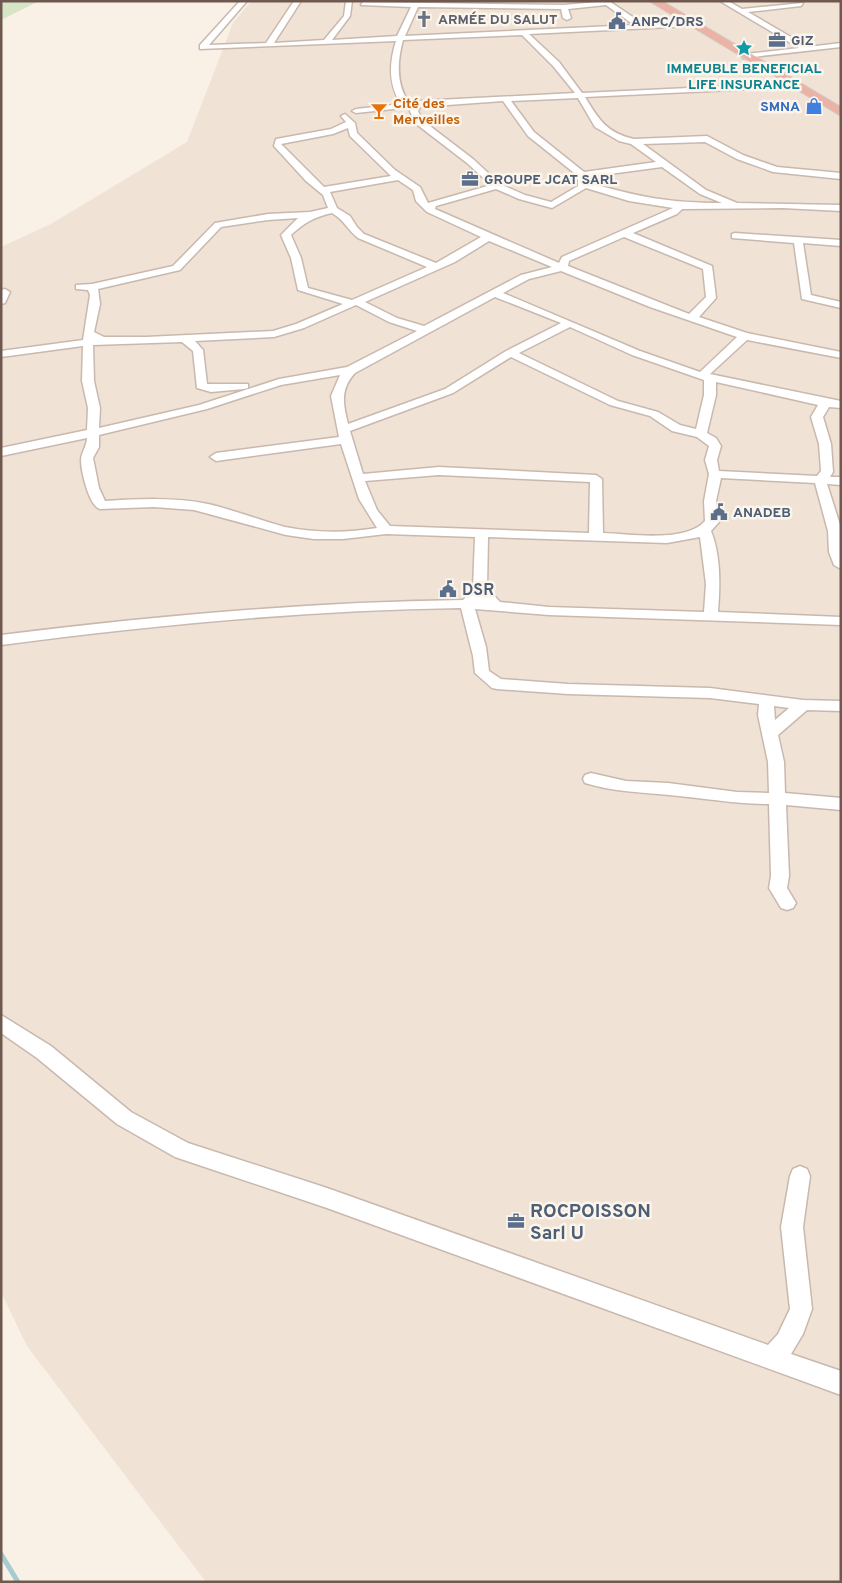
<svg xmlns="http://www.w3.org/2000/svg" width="842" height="1583" viewBox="0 0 842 1583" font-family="Overpass,sans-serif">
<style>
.residential{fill:#f0e2d5}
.green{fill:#d5e5c6}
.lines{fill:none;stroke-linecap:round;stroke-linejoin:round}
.stream{stroke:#a5ccd0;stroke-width:5}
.minor-casing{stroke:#c9b8ae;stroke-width:3}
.highway-casing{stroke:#d4cdca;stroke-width:2}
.minor{fill:#fff;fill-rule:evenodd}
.highway{fill:#ebb3a5;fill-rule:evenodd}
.labels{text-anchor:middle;stroke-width:5;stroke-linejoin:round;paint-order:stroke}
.far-worship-label{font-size:14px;font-weight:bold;fill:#5b616d;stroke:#fcf5ec;text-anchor:start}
.far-service-label{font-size:14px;font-weight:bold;fill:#4e5e75;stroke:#fcf5ec;text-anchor:start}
.far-culture-label{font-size:14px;font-weight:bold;fill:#0d838f;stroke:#fcf5ec}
.far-food-label{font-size:14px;font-weight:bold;fill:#c56008;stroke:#fcf5ec;text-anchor:start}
.far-shop-label{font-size:14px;font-weight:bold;fill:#366cbe;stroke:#fcf5ec;text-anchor:end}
.service-label{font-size:16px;font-weight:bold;fill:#4e5e75;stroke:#fcf5ec;text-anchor:start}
.near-service-label{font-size:19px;font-weight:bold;fill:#4e5e75;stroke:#fcf5ec;text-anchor:start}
</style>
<rect width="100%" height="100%" fill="#f9f0e6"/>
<path class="residential" d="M251 1H841V1582H206L27 1346 1 1292V247L51 224 187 142 233 23Z"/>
<path class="green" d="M1 1H39L1 20Z"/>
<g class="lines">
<path class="stream" d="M1 1554 18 1582"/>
<g class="minor-casing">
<g id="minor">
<path d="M240 1H247L209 45 266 43 294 1H301L274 43 324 40 344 16 346 1H352L350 16 332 40 397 36 411 7 361 5 363 2 564 5 609 1 643 24 692 22 696 24 692 26 529 34 559 62 582 93 796 83 800 85 796 87 585 97C599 120 607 133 634 139L707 136 743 155 777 167 841 173V179L773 172 737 159 705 142 643 144 706 190 737 203 841 205V211L783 208 682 209 677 214 633 233 712 266 716 298 699 317 747 333 841 352V358L747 340 710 374 841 401V408L829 407 823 417 831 444 833 472 830 477H841V485L827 484 841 528V569L834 565 829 552 828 531 815 483 721 478 716 501 719 522 711 531C721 556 720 585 718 612L841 617V625L549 615 475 609 486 647 489 671 501 679 568 684 710 688 803 700 841 701V711L807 710 778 735 784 762 785 793 841 798V810L786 805 789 876 787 888 796 903 793 908 787 910 781 908 769 888 771 876 769 804C735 804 703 798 669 795 639 792 615 792 585 783L583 779 585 775 591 773 626 781 668 783 737 792 769 793 768 762 758 715 759 704 710 698 568 694 497 689 492 688 475 673 473 656 461 608C308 610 153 625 1 645V635C154 616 309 602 463 600L470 593 475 592 473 588 475 537 386 534 343 539H314L286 535 194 510 154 507 100 509C89 506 81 471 81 460 81 453 87 446 87 438L1 456V448L87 430 88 408 82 381 83 346 1 357V351L83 340 90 295 88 290 76 289V285L92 284 173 266 215 223 268 214 310 212 328 208 323 195 306 181 274 146 276 139 331 129 346 122 341 116 345 114 355 123 357 133 395 170 420 187 428 203 491 185 467 163 415 123 410 111 412 107 356 113 352 111 356 109 401 104C388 84 389 63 396 41L200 49V45ZM606 5 634 25 405 36 418 7 561 9 563 18 567 20 571 18 568 9ZM522 35 553 66 575 93 418 101 409 103C396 84 397 62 403 40ZM578 98 595 127 619 141 631 144 656 162 584 172 534 132 511 101ZM503 101 528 136 578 176V186L551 202 525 195 500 184 473 159 422 120 418 111 420 107ZM348 128 350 136 391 176 324 187 281 144 333 134ZM662 167 700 194 722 203C671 203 636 197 588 182L587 177ZM398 180 413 190 416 201 427 212 481 237 436 263 364 234 357 227 350 216 337 208 330 192ZM586 188 629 201 673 208 562 257 559 263 435 209 436 206 496 189 519 199 552 208ZM332 213C344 220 347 229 358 238L427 267 352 300 308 288 301 258 291 235C304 223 314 217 332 213ZM298 218 281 235 291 258 298 290 343 304 296 324 273 331 146 337H104L94 332 100 304 98 289 180 270 221 227 268 220ZM624 237 703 269 706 297 689 314 568 266 569 261ZM489 241 552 267 521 275 424 326 397 318 365 302 455 262ZM561 271 650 307 737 337 700 372 640 351 503 293 529 279ZM495 297 561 323 506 351 445 389 348 424C343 404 340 389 355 373ZM356 305 389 322 417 331 347 367 279 379 199 405 99 428 100 408 94 381 93 345 182 342 193 351 197 388 211 392 244 389 248 388V384H207L203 350 195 341 274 337 304 328ZM570 327 632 355 704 380V395L696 429 680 425 658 412 618 401 519 353ZM511 357 610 405 650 416 672 431 697 437 709 446 705 460 709 474 704 501 705 521C686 543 630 534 603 533L602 479 596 475 439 467 363 474 350 431 453 393ZM340 375 331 396 339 437 216 453 210 457 216 461 341 444 359 499 377 528C347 533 315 533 285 527 259 520 234 510 208 504 174 497 139 499 105 501L99 488 93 458 99 447V435L207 409 281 385ZM716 382 818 405 811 417 819 444 821 471 817 476 719 471 717 460 721 446 716 438 707 433 716 395ZM439 475 590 482 589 533 390 526 377 510 365 481ZM488 537 667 543 700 537 706 584 704 612 549 607 500 602 487 588ZM774 706 789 708 775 720Z"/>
<path d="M720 1H728L742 9 803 3 801 6 748 12 808 47 841 43V47L743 58V54H746L799 48Z"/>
<path d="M735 233 841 240V246L803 243 811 295 841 302V308L802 299 794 243 732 238V234Z"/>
<path d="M5 289 10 292 5 303 1 304V290Z"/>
<path d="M1 1015 51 1046 131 1112 188 1143 327 1188 768 1345 778 1334 790 1309 781 1227 790 1176 793 1169 800 1166 807 1169 810 1176 803 1227 812 1309 803 1334 791 1354 841 1371V1395L327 1208 175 1157 117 1124 37 1058 1 1033Z"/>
</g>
</g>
<g class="highway-casing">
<path id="highway" d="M649 1H662L841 107V116Z"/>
</g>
<use href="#minor" class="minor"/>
<use href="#highway" class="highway"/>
</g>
<defs>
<g id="church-bare" transform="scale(1.35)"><path d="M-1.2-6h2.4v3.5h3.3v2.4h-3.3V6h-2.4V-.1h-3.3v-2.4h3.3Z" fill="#6b7280" stroke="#fcf5ec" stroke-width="2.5" paint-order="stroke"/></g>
<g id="civic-bare" transform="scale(1.35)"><path d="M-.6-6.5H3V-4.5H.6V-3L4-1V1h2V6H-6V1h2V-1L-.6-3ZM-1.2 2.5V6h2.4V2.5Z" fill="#5c6f8a" stroke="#fcf5ec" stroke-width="2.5" paint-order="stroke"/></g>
<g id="office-bare" transform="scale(1.35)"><path d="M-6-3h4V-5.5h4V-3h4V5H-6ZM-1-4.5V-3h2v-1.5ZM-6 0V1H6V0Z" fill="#5c6f8a" stroke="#fcf5ec" stroke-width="2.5" paint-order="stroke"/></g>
<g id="sight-bare" transform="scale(1.35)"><path d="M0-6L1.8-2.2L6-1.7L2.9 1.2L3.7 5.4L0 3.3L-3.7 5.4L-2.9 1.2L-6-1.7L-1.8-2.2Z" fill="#0f9aa8" stroke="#fcf5ec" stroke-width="2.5" paint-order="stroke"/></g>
<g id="shop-bare" transform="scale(1.35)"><path d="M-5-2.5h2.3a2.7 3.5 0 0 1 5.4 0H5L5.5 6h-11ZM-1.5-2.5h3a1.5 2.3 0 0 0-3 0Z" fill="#3f7fe0" stroke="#fcf5ec" stroke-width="2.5" paint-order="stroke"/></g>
<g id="bar-bare" transform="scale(1.35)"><path d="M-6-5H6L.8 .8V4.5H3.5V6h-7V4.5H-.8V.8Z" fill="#e8710a" stroke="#fcf5ec" stroke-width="2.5" paint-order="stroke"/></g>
</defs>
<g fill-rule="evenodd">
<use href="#church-bare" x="424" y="19"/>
<use href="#civic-bare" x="617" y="21"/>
<use href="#office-bare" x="777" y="40"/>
<use href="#sight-bare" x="744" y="48"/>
<use href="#shop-bare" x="814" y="106"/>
<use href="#bar-bare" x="379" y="111"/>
<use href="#office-bare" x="470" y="179"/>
<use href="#civic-bare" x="719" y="512"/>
<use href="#civic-bare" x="448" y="589"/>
<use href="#office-bare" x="516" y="1221"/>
</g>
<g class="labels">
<g class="far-worship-label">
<text x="438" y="24">ARMÉE DU SALUT</text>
</g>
<g class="far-service-label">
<text x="631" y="26">ANPC/DRS</text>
<text x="791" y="45">GIZ</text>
<text x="484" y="184">GROUPE JCAT SARL</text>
<text x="733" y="517">ANADEB</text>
</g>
<g class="far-culture-label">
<text x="744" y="73">IMMEUBLE BENEFICIAL<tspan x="744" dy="16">LIFE INSURANCE</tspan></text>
</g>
<g class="far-food-label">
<text x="393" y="108">Cité des<tspan x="393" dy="16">Merveilles</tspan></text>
</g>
<g class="far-shop-label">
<text x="800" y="111">SMNA</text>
</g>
<g class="service-label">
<text x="462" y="595">DSR</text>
</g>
<g class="near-service-label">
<text x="530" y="1217">ROCPOISSON<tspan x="530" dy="22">Sarl U</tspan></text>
</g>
</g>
<rect width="842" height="1583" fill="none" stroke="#6f584e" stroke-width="5"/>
</svg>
